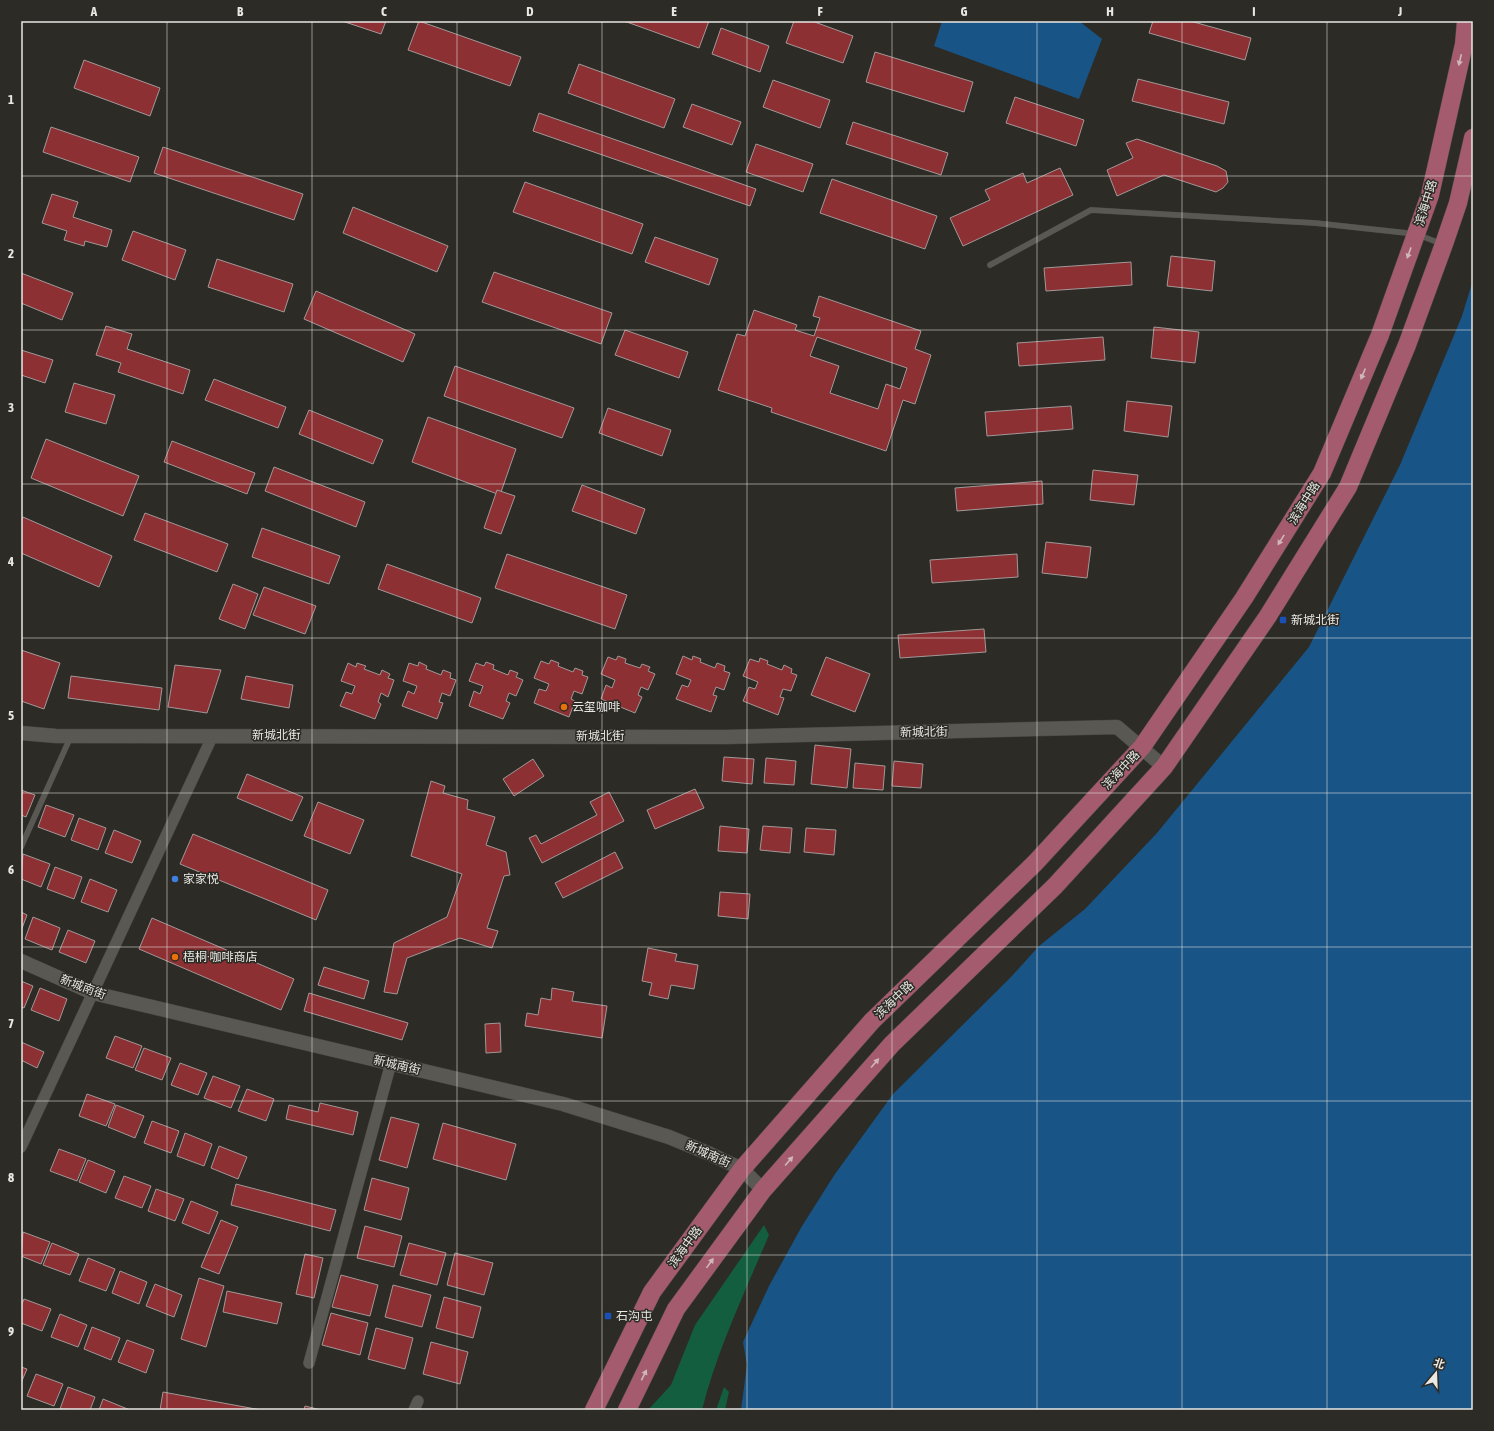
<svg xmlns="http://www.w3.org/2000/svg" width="1494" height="1431" viewBox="0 0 1494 1431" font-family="'Asap Condensed','Noto Sans SC',sans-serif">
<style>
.green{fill:#135e3e}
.water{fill:#195486}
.building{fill:#8d3034;stroke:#a19898;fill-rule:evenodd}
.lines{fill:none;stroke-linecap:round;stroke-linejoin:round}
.service-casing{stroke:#474641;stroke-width:6}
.minor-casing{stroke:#474641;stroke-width:12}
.tertiary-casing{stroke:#474641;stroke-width:15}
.primary-casing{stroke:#474641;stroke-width:19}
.service{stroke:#595852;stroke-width:5.5}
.minor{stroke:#595852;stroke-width:11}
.tertiary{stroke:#595852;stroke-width:14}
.primary{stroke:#a35b6d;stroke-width:18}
.oneway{fill:#d0b7ba}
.grid{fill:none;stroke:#e9e8e4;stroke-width:1;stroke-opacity:0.55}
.transit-dot{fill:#1a4fb4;stroke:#2c2b25;stroke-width:1.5}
.food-dot{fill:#e8710a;stroke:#2c2b25;stroke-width:1.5}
.shop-dot{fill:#3f7fe0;stroke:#2c2b25;stroke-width:1.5}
.labels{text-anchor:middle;stroke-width:3;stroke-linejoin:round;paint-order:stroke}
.street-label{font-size:12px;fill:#e9e8e4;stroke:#2c2b25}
.poi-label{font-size:12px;fill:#e9e8e4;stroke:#2c2b25;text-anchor:start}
.neatline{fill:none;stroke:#e9e8e4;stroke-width:1.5}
.grid-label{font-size:13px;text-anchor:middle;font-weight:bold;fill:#e9e8e4}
</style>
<rect width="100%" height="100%" fill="#2c2b25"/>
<g class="green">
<path d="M764 1225 769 1235C745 1292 717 1350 702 1410H648L671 1385 695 1325Z"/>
<path d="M724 1387 729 1392 725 1410H716Z"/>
</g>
<g class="water">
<path d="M942 21H1079L1102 39 1079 99 934 46Z"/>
<path d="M1473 280V1410H741L747 1365 743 1342 769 1286 802 1226 835 1174 893 1094 1010 978 1039 946 1085 909 1157 833 1309 647 1400 465 1462 316Z"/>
</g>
<g class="building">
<path d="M342 21H386L381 34Z"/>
<path d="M419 21 521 57 510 86 408 50Z"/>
<path d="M624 21H709L699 48Z"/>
<path d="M794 21H812L853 36 843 63 786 43Z"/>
<path d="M1153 21H1190L1251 38 1245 60 1149 33Z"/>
<path d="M721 28 769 46 760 72 712 54Z"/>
<path d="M875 52 973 82 964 112 866 82Z"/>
<path d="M84 60 160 88 150 116 74 88Z"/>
<path d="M579 64 675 99 664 128 568 93Z"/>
<path d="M1138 79 1229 102 1224 124 1132 101Z"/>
<path d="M773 80 830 100 820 128 763 107Z"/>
<path d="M1015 97 1084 120 1076 146 1006 123Z"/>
<path d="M692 104 741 122 732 145 683 127Z"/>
<path d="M539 113 756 189 750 206 533 131Z"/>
<path d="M853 122 948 153 941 175 846 144Z"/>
<path d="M51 127 139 157 130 182 43 152Z"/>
<path d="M1137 139 1217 166 1226 171 1228 182 1223 188 1216 192 1164 175 1117 196 1107 170 1133 158 1126 143Z"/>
<path d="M756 144 813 164 803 192 746 172Z"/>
<path d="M163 147 303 194 294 220 154 173Z"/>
<path d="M1060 168 1073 195 963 246 950 218 990 200 985 190 1023 173 1027 183Z"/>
<path d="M832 179 937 216 925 249 820 213Z"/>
<path d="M525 182 643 224 632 254 513 212Z"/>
<path d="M52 194 78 202 73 217 112 230 107 247 85 241 84 246 64 240 67 231 42 223Z"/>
<path d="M353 207 448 246 437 272 343 233Z"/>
<path d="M133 231 186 250 175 280 122 260Z"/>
<path d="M655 237 718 259 709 285 645 262Z"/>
<path d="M1171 256 1215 261 1212 291 1167 286Z"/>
<path d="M217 259 293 284 284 312 208 287Z"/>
<path d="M1131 262 1132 285 1046 291 1044 268Z"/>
<path d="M494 272 612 313 601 344 482 302Z"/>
<path d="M21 273 73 293 62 320 21 303Z"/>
<path d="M316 291 415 334 403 362 304 319Z"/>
<path d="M819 296 921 331 915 349 931 355 915 404 903 400 886 451 771 412 772 408 718 390 737 334 745 336 754 310 797 325 795 330 814 336 820 318 813 316ZM817 337 907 368 900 389 886 384 878 409 830 393 839 366 810 356Z"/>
<path d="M106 326 132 334 127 349 190 370 183 394 118 372 121 363 96 355Z"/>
<path d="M1154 327 1199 332 1195 363 1151 358Z"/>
<path d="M625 330 688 352 679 378 615 355Z"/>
<path d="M1103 337 1105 360 1019 366 1017 343Z"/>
<path d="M21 350 53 360 45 383 21 375Z"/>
<path d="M455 366 574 408 562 438 444 396Z"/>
<path d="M214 379 286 407 278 428 205 400Z"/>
<path d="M74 383 115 395 106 424 65 412Z"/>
<path d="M1127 401 1172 406 1168 437 1124 431Z"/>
<path d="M1071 406 1073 429 987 436 985 412Z"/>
<path d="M608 408 671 430 662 456 599 433Z"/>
<path d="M309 410 383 440 373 464 299 434Z"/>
<path d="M428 417 516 449 500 495 412 462Z"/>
<path d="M46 439 139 476 123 516 31 478Z"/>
<path d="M172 441 255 473 247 494 164 462Z"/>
<path d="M274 467 365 502 356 527 265 491Z"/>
<path d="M1093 470 1138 475 1134 505 1090 500Z"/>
<path d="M1042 481 1043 504 957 511 955 488Z"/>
<path d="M582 485 645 509 636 534 572 511Z"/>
<path d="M497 490 515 496 501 534 484 528Z"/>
<path d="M145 513 228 544 217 572 134 540Z"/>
<path d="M23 517 112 556 99 587 21 553V522Z"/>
<path d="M262 528 340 556 329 584 252 557Z"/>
<path d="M1046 542 1091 547 1087 578 1042 573Z"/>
<path d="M507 554 627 595 615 629 495 588Z"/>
<path d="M1017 554 1018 577 932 583 930 560Z"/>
<path d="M387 564 481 598 472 623 378 589Z"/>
<path d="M233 584 258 594 245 629 219 619Z"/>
<path d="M264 587 316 606 305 634 253 615Z"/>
<path d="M984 629 986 652 900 658 898 635Z"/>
<path d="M21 650 60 663 44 709 21 701Z"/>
<path d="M618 656 626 659 625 663 640 668 642 664 650 667 648 671 655 674 648 690 641 687 638 695 642 697 635 713 601 699 606 685 612 688 615 680 601 674 608 657 616 660Z"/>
<path d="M683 656 692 660 693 656 701 659 700 662 715 668 717 663 725 666 724 671 730 673 724 690 716 687 713 695 717 696 711 712 676 699 682 685 688 687 691 680 676 674Z"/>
<path d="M826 657 870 674 855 712 811 695Z"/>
<path d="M760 658 768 661 767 664 782 670 784 665 792 669 791 673 797 675 791 691 783 689 780 697 784 698 778 715 743 701 749 687 755 689 758 682 743 676 750 659 759 662Z"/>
<path d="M551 660 559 663 558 666 573 672 575 668 583 671 582 675 588 677 582 694 574 691 571 699 575 701 569 717 534 703 539 689 546 691 549 684 534 678 541 661 549 664Z"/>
<path d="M419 662 427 666 426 669 441 675 443 670 451 673 450 678 456 680 450 696 442 693 439 702 443 703 437 719 402 706 408 691 414 694 417 686 403 681 409 663 418 666Z"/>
<path d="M486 662 494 665 493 669 508 675 510 670 518 673 516 677 523 680 516 696 509 693 506 701 510 703 503 719 469 706 474 691 480 694 483 686 469 681 476 663 484 666Z"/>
<path d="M348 663 356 667 357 663 366 666 364 669 380 675 382 670 390 674 388 678 394 680 388 697 381 693 378 702 381 704 375 719 340 706 346 692 352 694 355 686 341 681Z"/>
<path d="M175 665 221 670 207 713 168 707Z"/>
<path d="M71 676 162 688 159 710 68 698Z"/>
<path d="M246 676 293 685 289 708 241 699Z"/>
<path d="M815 745 851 749 847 788 811 784Z"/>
<path d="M724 757 754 759 752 784 722 781Z"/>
<path d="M766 758 796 761 794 785 764 783Z"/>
<path d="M533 759 544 776 514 796 503 779Z"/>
<path d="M894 761 923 764 921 788 892 786Z"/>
<path d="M855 763 885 766 883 790 853 788Z"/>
<path d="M247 774 303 797 292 821 237 798Z"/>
<path d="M431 781 445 786 443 793 468 800 467 809 495 817 486 845 506 852 510 875 504 876 487 928 498 931 492 948 460 938 407 958 397 994 384 992 394 943 447 917 462 874 411 856Z"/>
<path d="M695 789 704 808 655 829 647 810Z"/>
<path d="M21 790 35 795 26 817 21 815Z"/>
<path d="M609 792 624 821 542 863 529 838 536 835 541 844 597 815 590 802Z"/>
<path d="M318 802 364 820 350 854 304 836Z"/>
<path d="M46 805 74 815 65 837 38 827Z"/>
<path d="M79 818 106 828 98 850 71 840Z"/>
<path d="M720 826 749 829 747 853 718 851Z"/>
<path d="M763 826 792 828 790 853 760 850Z"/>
<path d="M806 828 836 830 834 855 804 852Z"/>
<path d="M114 830 141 841 132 863 105 853Z"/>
<path d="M193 834 328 890 316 920 180 864Z"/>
<path d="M615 852 623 868 563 898 555 883Z"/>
<path d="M23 854 50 864 41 887 21 879Z"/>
<path d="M55 867 82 877 74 899 47 889Z"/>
<path d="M90 879 117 890 108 912 81 902Z"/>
<path d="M720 892 750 894 748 919 718 916Z"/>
<path d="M21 912 27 915 21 931Z"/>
<path d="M33 917 60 928 52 950 25 939Z"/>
<path d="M152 918 294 979 281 1010 139 949Z"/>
<path d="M68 930 95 941 86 963 59 952Z"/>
<path d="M648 948 677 954 675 961 698 965 694 989 671 985 668 999 649 995 652 983 642 981Z"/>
<path d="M324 967 369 981 364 999 318 985Z"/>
<path d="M21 981 33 986 24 1008 21 1007Z"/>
<path d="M40 988 67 999 59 1021 31 1010Z"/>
<path d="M552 988 574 992 572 1001 607 1006 602 1038 525 1026 527 1013 538 1015 541 998 551 1000Z"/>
<path d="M309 993 408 1023 402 1040 304 1011Z"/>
<path d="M500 1023 501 1052 486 1053 485 1024Z"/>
<path d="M115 1036 142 1046 133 1068 106 1058Z"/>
<path d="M21 1042 44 1052 37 1068 21 1060Z"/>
<path d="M144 1048 171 1058 162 1080 135 1070Z"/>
<path d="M180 1063 207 1073 198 1095 171 1085Z"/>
<path d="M213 1076 240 1086 231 1108 204 1098Z"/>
<path d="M247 1089 274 1099 266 1121 238 1111Z"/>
<path d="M87 1094 115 1104 106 1126 79 1116Z"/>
<path d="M320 1103 358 1112 353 1135 286 1119 289 1105 318 1112Z"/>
<path d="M116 1105 144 1116 135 1138 108 1127Z"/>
<path d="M391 1117 419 1124 407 1168 379 1160Z"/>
<path d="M152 1121 179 1131 171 1153 144 1143Z"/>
<path d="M443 1123 516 1144 506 1180 433 1159Z"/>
<path d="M185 1133 212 1144 204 1166 177 1156Z"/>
<path d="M219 1146 247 1157 238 1179 211 1168Z"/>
<path d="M59 1149 86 1159 77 1181 50 1171Z"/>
<path d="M88 1160 115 1171 106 1193 79 1182Z"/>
<path d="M124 1176 151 1186 142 1208 115 1198Z"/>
<path d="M372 1178 409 1188 401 1220 364 1210Z"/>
<path d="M236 1184 336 1210 330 1231 231 1205Z"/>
<path d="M156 1189 184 1199 175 1221 148 1211Z"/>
<path d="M191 1201 218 1212 209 1234 182 1223Z"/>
<path d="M221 1220 238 1227 219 1274 201 1267Z"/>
<path d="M365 1226 402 1236 394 1267 357 1258Z"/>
<path d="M23 1232 50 1242 41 1264 21 1256Z"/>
<path d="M52 1243 79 1254 70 1275 43 1265Z"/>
<path d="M409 1243 446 1253 437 1285 400 1275Z"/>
<path d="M455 1253 493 1263 484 1295 447 1285Z"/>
<path d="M305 1254 323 1258 314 1298 296 1294Z"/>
<path d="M88 1258 115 1269 106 1291 79 1281Z"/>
<path d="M120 1271 147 1282 139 1304 112 1293Z"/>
<path d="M341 1275 378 1285 370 1316 332 1307Z"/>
<path d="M199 1278 224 1286 206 1347 181 1339Z"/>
<path d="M155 1284 182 1295 174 1317 146 1306Z"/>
<path d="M393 1285 431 1295 422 1327 385 1317Z"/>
<path d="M227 1291 282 1303 277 1324 223 1312Z"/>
<path d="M444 1297 481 1307 473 1338 436 1328Z"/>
<path d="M24 1299 51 1309 42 1331 21 1323V1306Z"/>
<path d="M331 1313 368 1323 360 1355 322 1345Z"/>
<path d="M60 1314 87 1325 78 1347 51 1337Z"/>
<path d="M92 1327 120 1338 111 1360 84 1349Z"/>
<path d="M376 1328 413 1338 405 1369 368 1359Z"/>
<path d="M127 1340 154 1350 146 1373 118 1362Z"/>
<path d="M431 1342 468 1352 460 1384 423 1374Z"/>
<path d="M21 1367 27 1369 21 1383Z"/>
<path d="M36 1374 63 1384 54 1406 27 1396Z"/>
<path d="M68 1387 95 1397 90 1410 60 1409Z"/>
<path d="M163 1392 261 1410H160Z"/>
<path d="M103 1399 130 1410H99Z"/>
<path d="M305 1406 321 1410H304Z"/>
</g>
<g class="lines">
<g class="service-casing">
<g id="service">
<path d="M990 265 1091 210 1315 223 1416 234 1442 244"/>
<path d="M21 847 71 736"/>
</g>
</g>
<g class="minor-casing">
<g id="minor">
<path d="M21 1147 213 735"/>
<path d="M309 1363 391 1063"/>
<path d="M414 1410 418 1401"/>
</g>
</g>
<g class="tertiary-casing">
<g id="tertiary">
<path d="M21 733 56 736 725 737 1117 727 1164 767"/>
<path d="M21 961 93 993 563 1104 669 1137 710 1154 742 1169 763 1190"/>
</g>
</g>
<g class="primary-casing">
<g id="primary">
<path d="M594 1410 652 1292 742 1169 872 1021 1035 863 1142 747 1244 598 1322 473 1380 335 1430 195 1464 44 1466 21"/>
<path d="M627 1410 676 1309 763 1190 892 1044 1055 886 1164 767 1268 616 1348 487 1407 345 1444 244 1458 203 1473 138"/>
</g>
</g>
<use href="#service" class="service"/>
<use href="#minor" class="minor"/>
<use href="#tertiary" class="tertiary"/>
<use href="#primary" class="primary"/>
</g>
<defs><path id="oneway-solid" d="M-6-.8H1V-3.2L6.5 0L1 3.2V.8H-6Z"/></defs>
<g class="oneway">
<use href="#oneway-solid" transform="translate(1460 60) rotate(103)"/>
<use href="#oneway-solid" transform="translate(1409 253) rotate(110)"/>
<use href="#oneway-solid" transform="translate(1363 374) rotate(113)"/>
<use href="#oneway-solid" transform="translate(1281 540) rotate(122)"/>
<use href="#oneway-solid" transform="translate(875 1063) rotate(-49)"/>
<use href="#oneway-solid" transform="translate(789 1161) rotate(-49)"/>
<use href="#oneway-solid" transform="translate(710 1263) rotate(-54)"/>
<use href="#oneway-solid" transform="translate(644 1375) rotate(-64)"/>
</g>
<path class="grid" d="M167 21V1410M312 21V1410M457 21V1410M602 21V1410M747 21V1410M892 21V1410M1037 21V1410M1182 21V1410M1327 21V1410M21 176H1473M21 330H1473M21 484H1473M21 638H1473M21 793H1473M21 947H1473M21 1101H1473M21 1255H1473"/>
<g class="transit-dot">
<rect x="1279" y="616" width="8" height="8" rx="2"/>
<rect x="604" y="1312" width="8" height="8" rx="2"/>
</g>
<g class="food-dot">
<circle cx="564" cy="707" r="4"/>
<circle cx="175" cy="957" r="4"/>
</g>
<circle class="shop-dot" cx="175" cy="879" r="4"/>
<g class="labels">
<g class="street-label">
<text transform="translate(1426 203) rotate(-73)" y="4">滨海中路</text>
<text transform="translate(1304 503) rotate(-58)" y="4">滨海中路</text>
<text transform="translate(924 732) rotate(-1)" y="4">新城北街</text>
<text x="276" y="739">新城北街</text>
<text x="600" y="740">新城北街</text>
<text transform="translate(1121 770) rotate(-47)" y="4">滨海中路</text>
<text transform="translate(83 987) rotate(21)" y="4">新城南街</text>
<text transform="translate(894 1000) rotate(-44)" y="4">滨海中路</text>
<text transform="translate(397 1065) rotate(13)" y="4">新城南街</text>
<text transform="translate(708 1154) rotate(24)" y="4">新城南街</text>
<text transform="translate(685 1247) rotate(-54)" y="4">滨海中路</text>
</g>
<g class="poi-label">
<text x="1291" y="624">新城北街</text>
<text x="572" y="711">云玺咖啡</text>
<text x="183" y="883">家家悦</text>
<text x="183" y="961">梧桐·咖啡商店</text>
<text x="616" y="1320">石沟屯</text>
</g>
</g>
<rect width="1494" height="1431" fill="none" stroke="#2c2b25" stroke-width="44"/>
<g transform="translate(1436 1373) rotate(19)" stroke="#2c2b25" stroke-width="3" paint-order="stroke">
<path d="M0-3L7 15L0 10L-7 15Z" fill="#e9e8e4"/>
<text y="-6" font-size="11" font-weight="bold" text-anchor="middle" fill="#e9e8e4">北</text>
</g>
<rect x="22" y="22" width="1450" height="1387" class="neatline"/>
<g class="grid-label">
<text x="94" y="16">A</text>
<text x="240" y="16">B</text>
<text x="384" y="16">C</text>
<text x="530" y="16">D</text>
<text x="674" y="16">E</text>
<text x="820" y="16">F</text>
<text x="964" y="16">G</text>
<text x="1110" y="16">H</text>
<text x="1254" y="16">I</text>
<text x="1400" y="16">J</text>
<text x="11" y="104">1</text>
<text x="11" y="258">2</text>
<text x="11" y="412">3</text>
<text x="11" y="566">4</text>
<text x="11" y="720">5</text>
<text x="11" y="874">6</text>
<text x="11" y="1028">7</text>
<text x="11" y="1182">8</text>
<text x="11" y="1336">9</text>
</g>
</svg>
